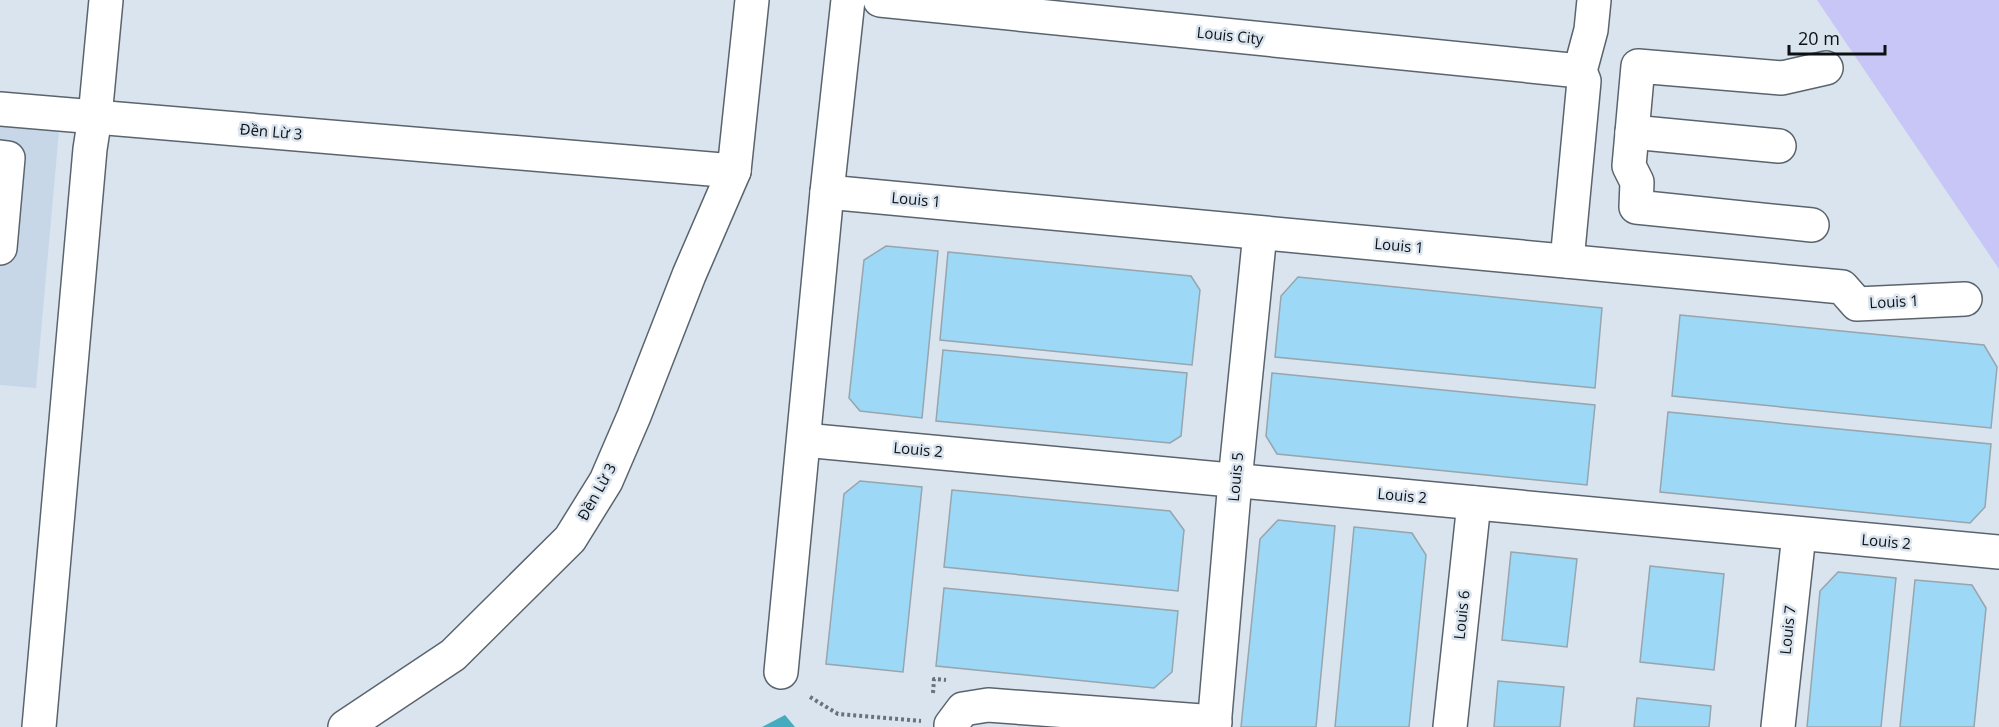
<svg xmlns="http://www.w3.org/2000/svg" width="1999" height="727" viewBox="0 0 1999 727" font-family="'Open Sans',sans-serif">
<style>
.built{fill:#c7d7e8}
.green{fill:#c8c6f7}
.water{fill:#45acbf}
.building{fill:#9dd8f6;stroke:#97a5ac;stroke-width:1.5}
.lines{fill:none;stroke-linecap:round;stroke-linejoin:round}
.minor-casing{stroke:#5a646d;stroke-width:36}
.path{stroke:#6b7279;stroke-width:4;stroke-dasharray:3 3;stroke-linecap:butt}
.minor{stroke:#fff;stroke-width:33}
.labels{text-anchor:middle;stroke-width:5;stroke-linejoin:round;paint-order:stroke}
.street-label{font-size:15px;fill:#0d1014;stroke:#d9e4ef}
</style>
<rect width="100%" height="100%" fill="#d9e4ef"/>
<path class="built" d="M0 125 59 131 36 388 0 385Z"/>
<path class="green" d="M1817 0H1999V269Z"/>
<path class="water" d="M785 715 795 727H762Z"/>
<g class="building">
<path d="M886 246 938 251 922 418 860 411 849 398 864 260Z"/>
<path d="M948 252 1191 276 1200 290 1192 365 940 340Z"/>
<path d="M1298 277 1602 308 1595 388 1275 357 1281 296Z"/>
<path d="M1680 315 1984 345 1997 367 1991 428 1672 396Z"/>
<path d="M943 350 1187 373 1181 436 1170 443 936 421Z"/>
<path d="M1272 373 1595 405 1587 485 1277 454 1266 436Z"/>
<path d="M1668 412 1991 444 1985 507 1970 523 1660 492Z"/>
<path d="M860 481 922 487 903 672 826 664 844 494Z"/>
<path d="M952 490 1170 511 1184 530 1178 591 944 567Z"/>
<path d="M1278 520 1335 526 1316 727H1241L1260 539Z"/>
<path d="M1354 527 1412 533 1426 555 1409 727H1335Z"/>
<path d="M1511 552 1577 559 1567 647 1502 640Z"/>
<path d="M1650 566 1724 574 1714 670 1640 662Z"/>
<path d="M1838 572 1896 578 1881 727H1807L1820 591Z"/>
<path d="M1915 580 1972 585 1986 608 1974 727H1900Z"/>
<path d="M944 588 1178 611 1172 672 1154 688 936 666Z"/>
<path d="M1498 681 1564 687 1560 727H1494Z"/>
<path d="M1637 698 1711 706 1709 727H1634Z"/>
</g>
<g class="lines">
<g class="minor-casing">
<g id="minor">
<path d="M880 0 1580 71"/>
<path d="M0 109 734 171"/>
<path d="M1632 132 1779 146"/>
<path d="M0 157 8 158 0 248"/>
<path d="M827 192 1842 287 1857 304 1965 299"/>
<path d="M1812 225 1636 207 1637 182 1629 166 1638 66 1782 78 1826 68"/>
<path d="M1567 261 1584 81 1580 71 1591 30 1594 0"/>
<path d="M804 440 1999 552"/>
<path d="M781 672 827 192 848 0"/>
<path d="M39 727 90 149 95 117 106 0"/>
<path d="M345 727 453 655 570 539 606 481 634 416 689 275 734 171 752 0"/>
<path d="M951 727V725L963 709 988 705 1215 722"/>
<path d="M1214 727 1235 481 1260 233"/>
<path d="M1450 727 1474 503"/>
<path d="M1778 727 1799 534"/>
</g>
</g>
<g class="path">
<path d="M933 693 934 679 946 680"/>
<path d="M810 697 838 714 921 721"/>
</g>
<use href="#minor" class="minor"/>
</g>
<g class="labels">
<g class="street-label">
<text transform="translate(1230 36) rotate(6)" y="5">Louis City</text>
<text transform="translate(271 132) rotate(5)" y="5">Đền Lừ 3</text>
<text transform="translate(916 200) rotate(5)" y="5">Louis 1</text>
<text transform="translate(1399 246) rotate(5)" y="5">Louis 1</text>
<text transform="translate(1894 302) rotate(-3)" y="5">Louis 1</text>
<text transform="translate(918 450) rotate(5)" y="5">Louis 2</text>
<text transform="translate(1236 477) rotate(-85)" y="5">Louis 5</text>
<text transform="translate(597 492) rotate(-61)" y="5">Đền Lừ 3</text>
<text transform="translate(1402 496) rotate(5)" y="5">Louis 2</text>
<text transform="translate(1886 542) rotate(5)" y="5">Louis 2</text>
<text transform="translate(1462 615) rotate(-84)" y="5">Louis 6</text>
<text transform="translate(1788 630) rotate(-84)" y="5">Louis 7</text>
</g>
</g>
<path d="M1789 45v9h96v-9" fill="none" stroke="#0d1014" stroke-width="3"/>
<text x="1798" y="45" font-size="18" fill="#0d1014" stroke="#d9e4ef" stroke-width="4.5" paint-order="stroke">20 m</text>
</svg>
